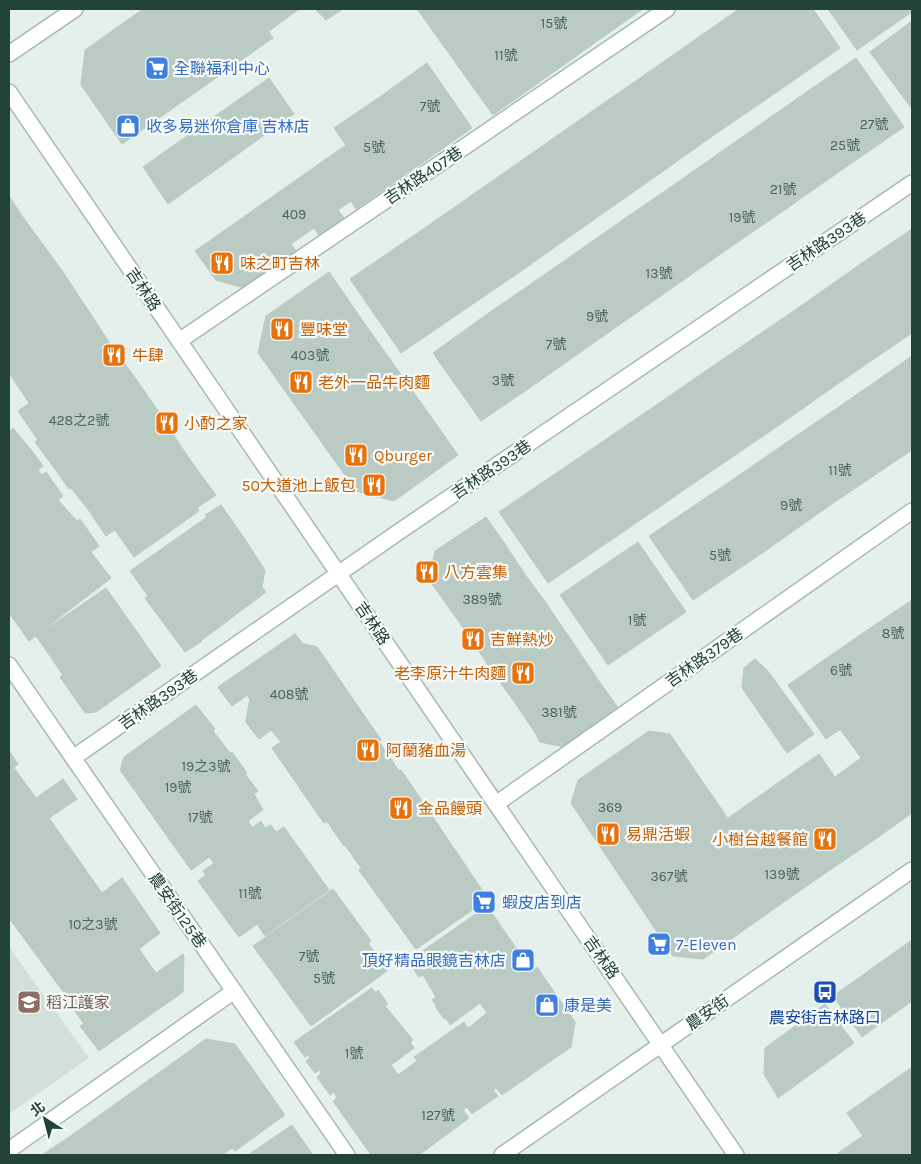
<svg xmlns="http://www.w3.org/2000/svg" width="921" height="1164" viewBox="0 0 921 1164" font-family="Karla,'Noto Sans TC',sans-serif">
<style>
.built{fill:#d3dfd9}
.building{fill:#bacbc3;stroke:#b7cac1}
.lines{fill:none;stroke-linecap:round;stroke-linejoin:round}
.minor-casing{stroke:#a7b8b2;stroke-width:18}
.tertiary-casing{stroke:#a7b8b2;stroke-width:18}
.minor{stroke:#fff;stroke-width:15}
.tertiary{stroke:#fff;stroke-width:15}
.labels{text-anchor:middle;stroke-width:4.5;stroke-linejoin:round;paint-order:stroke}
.number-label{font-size:14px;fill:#48655c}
.shop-label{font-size:16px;fill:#366cbe;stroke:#f6fbf9;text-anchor:start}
.street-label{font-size:16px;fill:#22433a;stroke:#f6fbf9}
.food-label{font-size:16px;fill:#c56008;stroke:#f6fbf9;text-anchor:start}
.education-label{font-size:16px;fill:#785e54;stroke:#f6fbf9;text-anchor:start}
.transit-label{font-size:16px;fill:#164399;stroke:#f6fbf9}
</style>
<rect width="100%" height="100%" fill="#e5efeb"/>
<path class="built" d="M9 947 89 1058 9 1114Z"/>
<g class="building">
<path d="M143 9H274L277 13 263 23 273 38 122 144 81 85 85 50Z"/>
<path d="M274 9H299L269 31 263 23 277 13Z"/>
<path d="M315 9H343L326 20Z"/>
<path d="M417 9H458L520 96 493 115Z"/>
<path d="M458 9H500L548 76 520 96Z"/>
<path d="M500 9H541L575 57 548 76Z"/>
<path d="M541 9H583L603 37 575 57Z"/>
<path d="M583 9H624L630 18 603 37Z"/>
<path d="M624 9H643L630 18Z"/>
<path d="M739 9H813L840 48 777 92 726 18Z"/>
<path d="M828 9H912V12L857 50Z"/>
<path d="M726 18 777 92 714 135 663 62Z"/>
<path d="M912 21V109L870 52Z"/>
<path d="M856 58 904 127 843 169 795 100Z"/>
<path d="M663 62 714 135 652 179 601 105Z"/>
<path d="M427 63 472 128 425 161 381 96Z"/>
<path d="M269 78 294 114 168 204 143 167Z"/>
<path d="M381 96 425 161 379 193 334 128Z"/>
<path d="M795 100 843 169 783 211 735 142Z"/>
<path d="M601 105 652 179 589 223 538 149Z"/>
<path d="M735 142 783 211 722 253 675 184Z"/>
<path d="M346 145 379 193 356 209 351 201 338 210 344 218 319 235 314 228 291 244 296 251 273 266 268 262 262 266 267 272 244 288 216 280 195 251Z"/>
<path d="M538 149 589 223 527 267 475 193Z"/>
<path d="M675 184 722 253 662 295 614 226Z"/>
<path d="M475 193 527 267 464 310 413 236Z"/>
<path d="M9 196 20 213 9 221Z"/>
<path d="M20 213 33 231 9 249V221Z"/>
<path d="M614 226 662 295 602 337 554 268Z"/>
<path d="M912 229V315L872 256Z"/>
<path d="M33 231 63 272 9 310V249Z"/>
<path d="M413 236 464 310 401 353 350 279Z"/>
<path d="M872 256 912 315V333L846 378 798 308Z"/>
<path d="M554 268 602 337 541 380 493 310Z"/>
<path d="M63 272 111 345 29 403 9 373V310Z"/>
<path d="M329 272 356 311 271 371 258 353 266 316Z"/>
<path d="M798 308 846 378 772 430 723 359Z"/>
<path d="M493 310 541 380 481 421 433 353Z"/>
<path d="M356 311 372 334 287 394 271 371Z"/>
<path d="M372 334 407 383 322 443 287 394Z"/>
<path d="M111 345 131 372 38 440 18 411Z"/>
<path d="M912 356V450L909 452 865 389Z"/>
<path d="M723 359 772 430 697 481 649 410Z"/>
<path d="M131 372 147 395 52 465 35 442Z"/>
<path d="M407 383 458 455 394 501 356 491 322 443Z"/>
<path d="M865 389 909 452 836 501 793 438Z"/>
<path d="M147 395 165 421 69 489 52 465Z"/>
<path d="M649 410 697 481 623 532 574 461Z"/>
<path d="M165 421 178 442 87 508 71 488Z"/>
<path d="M13 428 32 451 9 468V436L11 434 9 432Z"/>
<path d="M793 438 836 501 765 551 722 487Z"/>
<path d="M178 442 198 471 106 536 87 508Z"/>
<path d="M32 451 43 466 38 470 42 475 9 501V468Z"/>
<path d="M574 461 623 532 548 583 499 512Z"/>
<path d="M198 471 216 495 197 508 199 511 134 557 115 530Z"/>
<path d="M46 472 63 496 9 537V501Z"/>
<path d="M722 487 765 551 693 600 649 536Z"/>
<path d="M58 500 77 521 9 573V537Z"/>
<path d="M221 505 240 532 148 596 130 571 207 517 205 515Z"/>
<path d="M486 517 505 544 437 591 429 580 435 551Z"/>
<path d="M80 519 99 546 9 613V573Z"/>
<path d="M240 532 265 570 262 587 266 592 202 640 162 587Z"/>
<path d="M638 542 686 612 608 665 560 595Z"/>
<path d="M505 544 524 573 457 619 437 591Z"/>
<path d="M91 552 111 578 29 641 9 613Z"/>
<path d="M524 573 544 600 476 647 457 619Z"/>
<path d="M162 587 202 641 185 652 145 598Z"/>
<path d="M106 588 161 666 96 712 85 713 60 677 63 675 36 636Z"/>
<path d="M544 600 563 628 495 675 476 647Z"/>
<path d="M912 600V679L898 690 860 635Z"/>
<path d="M563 628 582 656 515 703 495 675Z"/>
<path d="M295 634 303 644 317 647 381 740 379 742 399 771 401 770 488 899 416 949 359 870 362 869 345 845 344 846 327 821 324 823 272 748 281 742 261 716 253 721 254 705 247 695 232 706 218 687Z"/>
<path d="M295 634 303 644 317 647 381 740 379 742 399 771 401 770 488 899 416 949 359 870 362 869 345 845 344 846 327 821 324 823 272 748 281 742 277 737 271 730 259 739 246 722 250 699 247 695 232 706 218 687Z"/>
<path d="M860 635 898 690 826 739 788 685Z"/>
<path d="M582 656 601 684 534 731 515 703Z"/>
<path d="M755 659 767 670 814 734 787 753 742 688 744 668Z"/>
<path d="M912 679V711L898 690Z"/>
<path d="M601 684 621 712 569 748 540 742 534 731Z"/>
<path d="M898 690 912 711V813L877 838 835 777 861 758 840 729Z"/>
<path d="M250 699 254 705 253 721 263 736 259 739 246 722Z"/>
<path d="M196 705 215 729 213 731 230 753 232 752 247 773 245 774 258 791 254 794 263 810 248 821 252 827 191 870 120 770 124 757Z"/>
<path d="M261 716 271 730 263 736 253 721Z"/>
<path d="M649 731 670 734 757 861 783 842 811 883 703 959 673 956 571 803 578 780Z"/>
<path d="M9 751 18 764 14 768 36 798 63 779 77 799 49 818 102 893 122 878 160 933 139 949 156 973 183 954 184 956 183 992 99 1051 80 1026 84 1024 66 998 67 997 9 918Z"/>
<path d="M819 754 877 838 811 883 783 842 757 861 728 818Z"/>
<path d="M261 821 265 828 271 825 276 832 284 827 329 890 265 936 257 924 239 937 198 881 206 875 203 871 214 863 210 858Z"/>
<path d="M333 889 371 941 368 943 387 971 311 1026 253 946Z"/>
<path d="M487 906 532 971 537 967 575 1022 571 1047 502 1095 496 1088 493 1090 498 1096 472 1114 467 1107 463 1110 469 1118 419 1155H371L333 1101 337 1098 334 1092 330 1095 317 1077 321 1073 320 1070 315 1073 306 1061 310 1058 308 1055 305 1057 294 1042 372 988 376 993 378 990 388 1004 385 1006 413 1040 410 1042 414 1048 391 1065 398 1075 417 1061 414 1057 464 1022 468 1028 487 1013 480 1003 450 1025 446 1018 444 1019 435 1006 436 1005 432 1000 436 997 423 975 419 977 411 965 414 963 411 959Z"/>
<path d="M912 940V1001L862 1037 833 996Z"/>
<path d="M825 1004 854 1043 778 1098 764 1074 765 1048Z"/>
<path d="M206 1039 235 1044 285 1115 235 1151 232 1148 222 1155H82L69 1137Z"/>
<path d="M912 1067V1102L863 1136 847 1113Z"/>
<path d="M912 1102V1155H840L838 1153Z"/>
<path d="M292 1125 313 1155H248Z"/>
<path d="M69 1137 82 1155H42Z"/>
</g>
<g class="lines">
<g class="minor-casing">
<g id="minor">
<path d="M179 341 667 9"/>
<path d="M9 665 347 1155"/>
<path d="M73 758 400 531 912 183"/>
<path d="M496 804 912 511"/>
<path d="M9 1150 234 991"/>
</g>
</g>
<g class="tertiary-casing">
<g id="tertiary">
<path d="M9 54 75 9"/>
<path d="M9 92 736 1155"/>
<path d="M502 1155 912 870"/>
</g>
</g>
<use href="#minor" class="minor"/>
<use href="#tertiary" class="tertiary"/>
</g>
<defs>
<g id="supermarket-square" transform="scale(1.25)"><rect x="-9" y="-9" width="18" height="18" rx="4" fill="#3f7fe0" stroke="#f6fbf9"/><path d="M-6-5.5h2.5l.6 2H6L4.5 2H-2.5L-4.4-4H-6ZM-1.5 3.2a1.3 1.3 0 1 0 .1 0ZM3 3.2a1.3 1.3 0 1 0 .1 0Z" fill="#fff"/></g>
<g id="shop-square" transform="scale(1.25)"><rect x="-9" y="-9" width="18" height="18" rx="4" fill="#3f7fe0" stroke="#f6fbf9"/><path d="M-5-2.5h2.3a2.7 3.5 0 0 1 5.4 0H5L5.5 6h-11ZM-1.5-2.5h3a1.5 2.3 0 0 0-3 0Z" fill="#fff"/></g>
<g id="restaurant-square" transform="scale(1.25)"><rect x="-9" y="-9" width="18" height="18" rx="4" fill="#e8710a" stroke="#f6fbf9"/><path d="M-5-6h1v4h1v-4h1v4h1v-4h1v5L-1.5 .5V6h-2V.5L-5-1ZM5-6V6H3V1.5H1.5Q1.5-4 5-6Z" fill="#fff"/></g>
<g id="bus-square" transform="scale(1.25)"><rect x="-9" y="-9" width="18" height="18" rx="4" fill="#1a4fb4" stroke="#f6fbf9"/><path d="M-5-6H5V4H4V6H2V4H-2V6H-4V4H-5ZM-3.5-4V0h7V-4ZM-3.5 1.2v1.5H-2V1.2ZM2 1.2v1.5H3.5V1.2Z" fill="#fff"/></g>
<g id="university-square" transform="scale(1.25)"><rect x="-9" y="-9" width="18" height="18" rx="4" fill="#8d6e63" stroke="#f6fbf9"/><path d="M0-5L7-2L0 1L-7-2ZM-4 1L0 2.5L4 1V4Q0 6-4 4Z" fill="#fff"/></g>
</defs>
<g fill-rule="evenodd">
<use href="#supermarket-square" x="157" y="68"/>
<use href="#shop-square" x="128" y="126"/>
<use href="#restaurant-square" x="222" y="263"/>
<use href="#restaurant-square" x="282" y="329"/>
<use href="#restaurant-square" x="114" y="355"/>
<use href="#restaurant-square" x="301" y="382"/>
<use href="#restaurant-square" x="167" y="423"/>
<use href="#restaurant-square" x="356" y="455"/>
<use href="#restaurant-square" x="374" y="485"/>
<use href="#restaurant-square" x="427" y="572"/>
<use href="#restaurant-square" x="473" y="639"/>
<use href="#restaurant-square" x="523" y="673"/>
<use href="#restaurant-square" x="368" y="750"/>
<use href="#restaurant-square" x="401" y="808"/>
<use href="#restaurant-square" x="608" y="834"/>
<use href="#restaurant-square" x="825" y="839"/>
<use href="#supermarket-square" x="484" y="902"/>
<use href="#supermarket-square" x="659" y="944"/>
<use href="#shop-square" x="523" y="960"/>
<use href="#bus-square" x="825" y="992"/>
<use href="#university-square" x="29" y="1002"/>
<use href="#shop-square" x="547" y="1005"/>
</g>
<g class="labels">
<g class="number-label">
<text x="554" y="28">15號</text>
<text x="506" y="60">11號</text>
<text x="430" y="111">7號</text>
<text x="874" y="129">27號</text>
<text x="845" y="150">25號</text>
<text x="374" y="152">5號</text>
<text x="783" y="194">21號</text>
<text x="294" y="219">409</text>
<text x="742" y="222">19號</text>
<text x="659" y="278">13號</text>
<text x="597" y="321">9號</text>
<text x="556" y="349">7號</text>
<text x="310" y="360">403號</text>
<text x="503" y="385">3號</text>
<text x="79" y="425">428之2號</text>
<text x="840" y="475">11號</text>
<text x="791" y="510">9號</text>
<text x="720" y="560">5號</text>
<text x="482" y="604">389號</text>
<text x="637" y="625">1號</text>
<text x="893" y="638">8號</text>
<text x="841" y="675">6號</text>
<text x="289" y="699">408號</text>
<text x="559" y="717">381號</text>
<text x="206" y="771">19之3號</text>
<text x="178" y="792">19號</text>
<text x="610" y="812">369</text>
<text x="200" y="822">17號</text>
<text x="782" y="879">139號</text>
<text x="669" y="881">367號</text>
<text x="250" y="898">11號</text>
<text x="93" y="929">10之3號</text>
<text x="309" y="961">7號</text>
<text x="324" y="983">5號</text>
<text x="354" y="1058">1號</text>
<text x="438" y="1120">127號</text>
</g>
<g class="shop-label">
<text x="174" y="74">全聯福利中心</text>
<text x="146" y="132">收多易迷你倉庫 吉林店</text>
<text x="502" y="908">蝦皮店到店</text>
<text x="676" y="950">7-Eleven</text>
<text x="506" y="966" text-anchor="end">頂好精品眼鏡吉林店</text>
<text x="564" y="1011">康是美</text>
</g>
<g class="street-label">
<text transform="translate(423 175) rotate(-34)" y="6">吉林路407巷</text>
<text transform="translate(826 241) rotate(-34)" y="6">吉林路393巷</text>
<text transform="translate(144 289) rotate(56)" y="6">吉林路</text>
<text transform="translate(491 469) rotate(-34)" y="6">吉林路393巷</text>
<text transform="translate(373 623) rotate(56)" y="6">吉林路</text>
<text transform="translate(704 657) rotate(-35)" y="6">吉林路379巷</text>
<text transform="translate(158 699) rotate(-35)" y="6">吉林路393巷</text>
<text transform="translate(178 910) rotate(55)" y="6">農安街125巷</text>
<text transform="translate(602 957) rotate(55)" y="6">吉林路</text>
<text transform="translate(707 1012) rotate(-35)" y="6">農安街</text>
</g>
<g class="food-label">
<text x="240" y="269">味之町吉林</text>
<text x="300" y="335">豐味堂</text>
<text x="132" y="361">牛肆</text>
<text x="318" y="388">老外一品牛肉麵</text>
<text x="184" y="429">小酌之家</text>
<text x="374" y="461">Qburger</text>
<text x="356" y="491" text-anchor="end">50大道池上飯包</text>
<text x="444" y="578">八方雲集</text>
<text x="490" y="645">吉鮮熱炒</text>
<text x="506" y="679" text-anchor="end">老李原汁牛肉麵</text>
<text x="386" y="756">阿蘭豬血湯</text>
<text x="418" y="814">金品饅頭</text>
<text x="626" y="840">易鼎活蝦</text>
<text x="808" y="845" text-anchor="end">小樹台越餐館</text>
</g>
<g class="education-label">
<text x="46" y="1008">稻江護家</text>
</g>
<g class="transit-label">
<text x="825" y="1023">農安街吉林路口</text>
</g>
</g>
<rect width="921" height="1164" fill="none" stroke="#22433a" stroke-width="20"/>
<g transform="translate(45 1119) rotate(324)" stroke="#f6fbf9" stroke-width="4" paint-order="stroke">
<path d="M0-4L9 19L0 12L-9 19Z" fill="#22433a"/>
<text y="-8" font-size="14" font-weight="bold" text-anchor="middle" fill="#22433a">北</text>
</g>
</svg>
